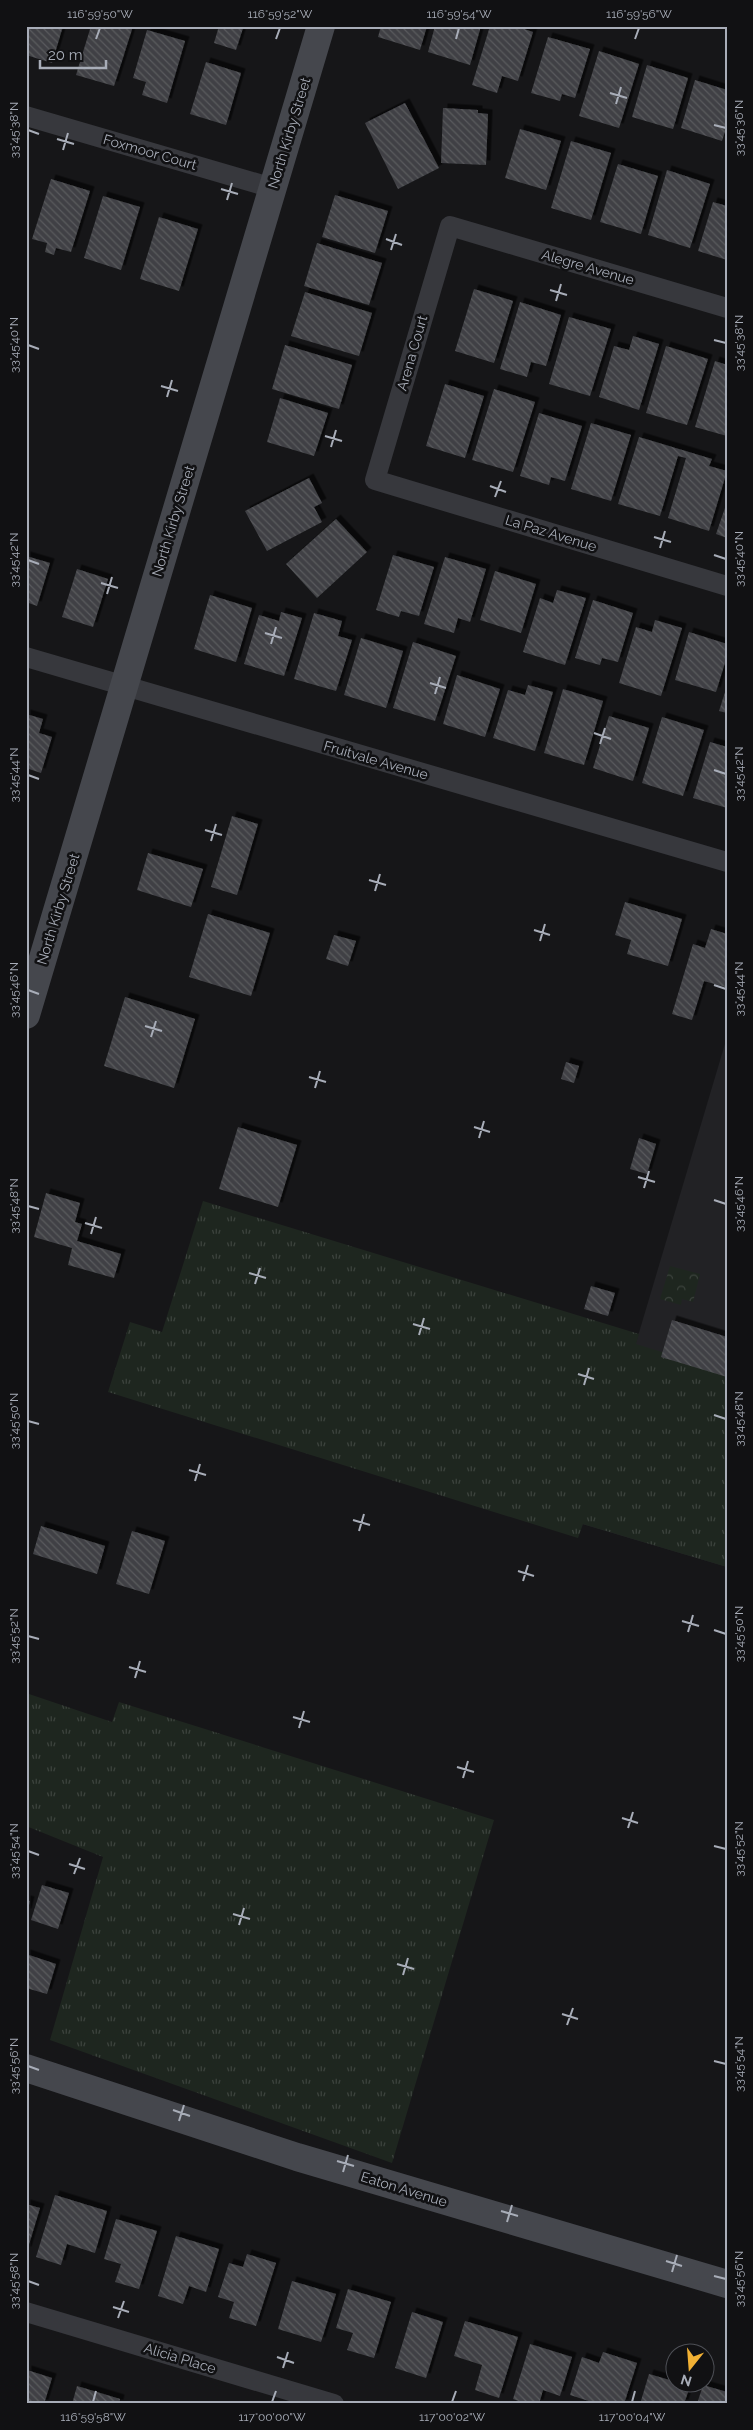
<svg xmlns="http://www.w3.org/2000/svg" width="753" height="2430" viewBox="0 0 753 2430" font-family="Raleway,sans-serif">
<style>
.built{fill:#222225}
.grass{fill:url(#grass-tufts)}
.forest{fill:url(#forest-crowns)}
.building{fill:url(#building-back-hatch);filter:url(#shadow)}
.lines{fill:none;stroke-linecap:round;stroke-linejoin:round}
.street{stroke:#37383d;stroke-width:20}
.secondary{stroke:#45474d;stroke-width:28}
.ticks{fill:none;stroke:#a8adb8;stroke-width:2}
.labels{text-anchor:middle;stroke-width:5;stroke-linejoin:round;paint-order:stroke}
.street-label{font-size:14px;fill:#a8adb8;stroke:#111113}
.neatline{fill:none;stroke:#a8adb8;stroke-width:2}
.ticks-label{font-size:12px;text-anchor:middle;fill:#a8adb8}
</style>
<defs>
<pattern id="grass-tufts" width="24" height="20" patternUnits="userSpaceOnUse" patternTransform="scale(1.25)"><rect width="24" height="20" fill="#1e261f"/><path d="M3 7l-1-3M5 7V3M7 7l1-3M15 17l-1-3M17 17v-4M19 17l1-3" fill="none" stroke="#3c433d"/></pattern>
<pattern id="forest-crowns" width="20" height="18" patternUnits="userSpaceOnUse" patternTransform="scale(1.25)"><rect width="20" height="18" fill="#1e261f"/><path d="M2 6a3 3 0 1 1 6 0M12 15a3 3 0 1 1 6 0" fill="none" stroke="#3c433d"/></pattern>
<pattern id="building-back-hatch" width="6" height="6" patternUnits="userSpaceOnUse" patternTransform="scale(1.25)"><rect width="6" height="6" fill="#404145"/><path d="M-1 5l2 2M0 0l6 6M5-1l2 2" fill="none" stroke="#595a5e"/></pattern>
<filter id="shadow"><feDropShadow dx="4.5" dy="-4.5" stdDeviation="0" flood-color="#0009"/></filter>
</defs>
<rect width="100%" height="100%" fill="#161618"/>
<path class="built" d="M727 1037V1567L582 1524Z"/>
<g class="grass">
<path d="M203 1201 639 1334 636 1344 727 1372V1567L583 1524 578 1538 108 1392 130 1322 162 1332Z"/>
<path d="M26 1693 112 1722 119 1702 494 1820 392 2163 50 2040 103 1857 26 1826Z"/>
</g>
<path class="forest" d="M670 1266 700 1274 693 1302 682 1299 681 1305 660 1299Z"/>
<g class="building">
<path d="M26 26H63L52 63 26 55Z"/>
<path d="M91 26H133L114 86 76 75Z"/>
<path d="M219 26 243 28 236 50 214 43Z"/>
<path d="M381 26H427L420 50 378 37Z"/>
<path d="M435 26H481L470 65 428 52Z"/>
<path d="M490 26H515L533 32 518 81 502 76 497 93 472 85Z"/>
<path d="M147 30 185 41 167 103 142 95 146 82 133 78Z"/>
<path d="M548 37 590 49 575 98 562 94 560 101 531 93Z"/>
<path d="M599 51 639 64 619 128 579 116Z"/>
<path d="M206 62 241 73 226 125 190 114Z"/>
<path d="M647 65 688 78 673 129 632 117Z"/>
<path d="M695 80 727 90V125L722 141 681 128Z"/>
<path d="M405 103 439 168 398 189 365 123Z"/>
<path d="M443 108 478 110V113L488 114 486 165 441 163Z"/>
<path d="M520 129 561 141 546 190 505 178Z"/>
<path d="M571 141 611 153 591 220 551 208Z"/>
<path d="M618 164 658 176 641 234 600 222Z"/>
<path d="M667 170 710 184 690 248 648 235Z"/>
<path d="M51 179 90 191 71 252 56 248 54 255 45 252 47 243 32 239Z"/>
<path d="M335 195 388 211 375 253 322 237Z"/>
<path d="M103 196 140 207 121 270 84 258Z"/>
<path d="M713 202 727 206V260L698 251Z"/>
<path d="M159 217 198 229 179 291 140 279Z"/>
<path d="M317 243 382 263 369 305 304 286Z"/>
<path d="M474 289 513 301 494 363 455 351Z"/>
<path d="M305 292 372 313 359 356 291 336Z"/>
<path d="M520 302 561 315 546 366 531 362 527 377 500 369Z"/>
<path d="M569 317 611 329 590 396 549 384Z"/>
<path d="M633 336 659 344 639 410 599 397 614 346 629 350Z"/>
<path d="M285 345 352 365 339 409 272 389Z"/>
<path d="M666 346 708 359 687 425 646 413Z"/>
<path d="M715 361 727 365V436L695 427Z"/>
<path d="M445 384 484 396 465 458 426 446Z"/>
<path d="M494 389 535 402 513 472 472 460Z"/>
<path d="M280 398 328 413 314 456 267 442Z"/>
<path d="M539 413 582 426 565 481 551 477 549 485 520 476Z"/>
<path d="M591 423 631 435 611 501 571 489Z"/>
<path d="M639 437 712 459 709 466 727 471 709 531 668 518 686 458 678 456 660 516 618 504Z"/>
<path d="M309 478 322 503 314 507 322 522 267 551 245 511Z"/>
<path d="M727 502V538L716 534Z"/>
<path d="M336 519 367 552 317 598 286 564Z"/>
<path d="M393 555 434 567 419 616 401 611 399 617 376 610Z"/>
<path d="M26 556 50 563 37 606 26 602Z"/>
<path d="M445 557 486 569 470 622 458 618 454 633 424 624Z"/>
<path d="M77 569 108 579 93 627 62 617Z"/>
<path d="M495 571 536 584 521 633 480 620Z"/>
<path d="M557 590 586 598 565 665 523 652 540 598 553 603Z"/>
<path d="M210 595 252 608 236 662 194 649Z"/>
<path d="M593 600 633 613 618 662 602 658 600 665 575 658Z"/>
<path d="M281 612 302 618 284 676 244 664 259 615 279 621Z"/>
<path d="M314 613 342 621 338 636 352 640 336 691 294 679Z"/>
<path d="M655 620 682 628 661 696 619 683 636 627 652 632Z"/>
<path d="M689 632 727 644V656L716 692 675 680Z"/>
<path d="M361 638 403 651 386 708 344 695Z"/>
<path d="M413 642 456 656 435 721 393 708Z"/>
<path d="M457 675 500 689 485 737 443 724Z"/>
<path d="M528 685 553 692 535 751 493 738 508 690 525 695Z"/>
<path d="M727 686V713L719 711Z"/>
<path d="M563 689 603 701 584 765 544 753Z"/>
<path d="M26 714 43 719 39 733 52 737 41 773 26 768Z"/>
<path d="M609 716 649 728 633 781 593 768Z"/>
<path d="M662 717 704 730 683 796 642 783Z"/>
<path d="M710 742 727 747V808L693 798Z"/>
<path d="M232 816 258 824 237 895 211 887Z"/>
<path d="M148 853 203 869 191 907 137 890Z"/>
<path d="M625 902 682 919 668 966 627 954 631 940 615 935Z"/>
<path d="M208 914 270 933 251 996 189 977Z"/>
<path d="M711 929 727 934 725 987 704 981 692 1020 672 1014 693 944 705 948Z"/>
<path d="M334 935 356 941 348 966 326 959Z"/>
<path d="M125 997 195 1019 174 1088 104 1066Z"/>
<path d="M566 1062 579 1066 574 1083 561 1079Z"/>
<path d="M238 1127 297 1145 278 1207 219 1189Z"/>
<path d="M639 1138 656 1144 647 1174 630 1169Z"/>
<path d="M46 1193 80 1203 75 1222 82 1224 77 1241 121 1254 114 1278 68 1265 72 1248 34 1237Z"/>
<path d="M591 1286 615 1293 608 1316 584 1309Z"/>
<path d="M672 1320 727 1337V1377L661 1357Z"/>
<path d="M41 1526 105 1546 97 1574 33 1554Z"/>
<path d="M132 1531 165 1541 149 1594 116 1584Z"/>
<path d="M42 1885 69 1893 58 1929 31 1920Z"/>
<path d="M26 1900 30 1901 27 1913H26Z"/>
<path d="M26 1954 56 1964 47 1994 26 1988Z"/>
<path d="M55 2195 107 2211 95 2253 67 2244 61 2265 36 2257Z"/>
<path d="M26 2204 40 2208 27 2251H26Z"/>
<path d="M116 2219 157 2231 139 2289 115 2282 121 2264 104 2259Z"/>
<path d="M176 2236 219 2249 206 2292 189 2286 183 2304 158 2296Z"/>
<path d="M247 2254 276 2263 256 2326 229 2318 234 2302 218 2297 229 2263 243 2267Z"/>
<path d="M292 2281 336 2294 321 2342 278 2329Z"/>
<path d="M348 2289 391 2302 374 2358 347 2350 353 2333 336 2328Z"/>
<path d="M412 2312 443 2322 426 2378 395 2368Z"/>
<path d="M465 2321 518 2337 499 2398 475 2390 482 2365 454 2356Z"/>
<path d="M530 2344 572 2357 560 2396 543 2390 539 2404H527L513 2399Z"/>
<path d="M603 2352 637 2363 624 2404H598L570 2395 582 2357 599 2363Z"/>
<path d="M27 2370 52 2378 44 2404H26Z"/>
<path d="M649 2374 690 2386 684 2404H640Z"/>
<path d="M703 2385 727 2392V2404H697Z"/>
<path d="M77 2386 120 2399 119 2404H72Z"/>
</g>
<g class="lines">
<g class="street">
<path d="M26 116 273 188"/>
<path d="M727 308 450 226 375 480 727 586"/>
<path d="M26 657 727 862"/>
<path d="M26 2312 334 2404"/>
</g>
<g class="secondary">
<path d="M26 1015 321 26"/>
<path d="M26 2068 297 2157 727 2284"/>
</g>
</g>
<path class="ticks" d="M96 39 100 28M276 39 280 28M456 39 459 28M635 39 639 28M610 93 627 98M616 104 621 87M714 125 726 128M28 130 39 134M57 139 74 144M63 150 68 133M221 189 238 194M227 200 232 183M386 239 402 245M391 250 396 234M550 290 567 295M556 301 561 284M714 340 726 343M28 345 39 349M161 386 178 391M167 397 172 380M325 436 342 441M331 447 336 430M490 486 506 492M495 497 501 481M654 537 671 542M660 548 665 531M714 555 726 559M28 560 39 564M101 583 118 588M107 594 112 577M265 633 282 638M271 644 276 627M430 683 446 688M435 694 440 677M594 733 611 739M600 744 605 728M714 770 726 774M28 775 39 779M205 830 222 835M211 841 216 824M369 880 386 885M375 891 380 874M534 930 550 935M540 941 545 924M714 985 726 989M28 990 39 994M145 1026 162 1031M151 1037 156 1021M309 1077 326 1082M315 1088 320 1071M474 1127 490 1132M479 1138 484 1121M638 1177 655 1182M644 1188 649 1171M714 1200 726 1204M28 1206 39 1209M85 1223 102 1228M91 1234 96 1217M249 1273 266 1278M255 1284 260 1268M413 1324 430 1329M419 1335 424 1318M578 1374 594 1379M584 1385 589 1368M714 1415 726 1419M28 1421 39 1424M189 1470 206 1475M195 1481 200 1464M353 1520 370 1525M359 1531 364 1514M518 1571 534 1576M523 1581 528 1565M682 1621 699 1626M714 1630 726 1634M688 1632 693 1615M28 1636 39 1639M129 1667 146 1672M135 1678 140 1661M293 1717 310 1722M299 1728 304 1711M457 1767 474 1772M463 1778 468 1761M622 1818 638 1823M628 1828 633 1812M714 1846 726 1849M28 1851 39 1855M69 1864 85 1869M74 1874 80 1858M233 1914 250 1919M239 1925 244 1908M397 1964 414 1969M403 1975 408 1958M562 2014 578 2019M567 2025 573 2008M714 2061 726 2064M28 2066 39 2070M173 2110 190 2116M179 2121 184 2105M337 2161 354 2166M343 2172 348 2155M501 2211 518 2216M507 2222 512 2205M666 2261 682 2266M672 2272 677 2255M714 2276 726 2279M28 2281 39 2285M113 2307 129 2312M118 2318 124 2301M277 2357 294 2363M283 2368 288 2352M93 2402 96 2391M272 2402 276 2391M452 2402 456 2391M632 2402 635 2391"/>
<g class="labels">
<g class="street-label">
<text transform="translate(289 133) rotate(-73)" y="5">North Kirby Street</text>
<text transform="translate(150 152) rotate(16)" y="5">Foxmoor Court</text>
<text transform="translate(588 267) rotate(16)" y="5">Alegre Avenue</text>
<text transform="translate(412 353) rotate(-74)" y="5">Arena Court</text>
<text transform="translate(173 521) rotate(-73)" y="5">North Kirby Street</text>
<text transform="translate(551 533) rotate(17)" y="5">La Paz Avenue</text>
<text transform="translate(376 760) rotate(16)" y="5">Fruitvale Avenue</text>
<text transform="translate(58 909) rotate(-73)" y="5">North Kirby Street</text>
<text transform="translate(404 2189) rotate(17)" y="5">Eaton Avenue</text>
<text transform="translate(180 2358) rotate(17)" y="5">Alicia Place</text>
</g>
</g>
<rect width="753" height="2430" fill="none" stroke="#111113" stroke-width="55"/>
<g transform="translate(690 2368) rotate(197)"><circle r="24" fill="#111113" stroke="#4d4f55"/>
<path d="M0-4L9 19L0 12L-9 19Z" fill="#f2b134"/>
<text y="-8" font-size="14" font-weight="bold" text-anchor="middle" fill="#a8adb8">N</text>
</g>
<path d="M40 60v8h66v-8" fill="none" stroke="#a8adb8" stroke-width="2.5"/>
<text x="48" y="60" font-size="15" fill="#a8adb8" stroke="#111113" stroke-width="4" paint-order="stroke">20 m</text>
<rect x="28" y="28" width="698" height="2374" class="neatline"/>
<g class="ticks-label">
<text x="100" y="18">116°59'50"W</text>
<text x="280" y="18">116°59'52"W</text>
<text x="459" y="18">116°59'54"W</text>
<text x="639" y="18">116°59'56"W</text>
<text transform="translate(739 128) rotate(-90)" y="4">33°45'36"N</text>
<text transform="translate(14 130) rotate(-90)" y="4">33°45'38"N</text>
<text transform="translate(739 343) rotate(-90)" y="4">33°45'38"N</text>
<text transform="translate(14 345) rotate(-90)" y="4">33°45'40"N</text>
<text transform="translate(739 559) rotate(-90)" y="4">33°45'40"N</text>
<text transform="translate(14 560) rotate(-90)" y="4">33°45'42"N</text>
<text transform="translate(739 774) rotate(-90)" y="4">33°45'42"N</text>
<text transform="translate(14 775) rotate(-90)" y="4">33°45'44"N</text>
<text transform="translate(739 989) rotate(-90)" y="4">33°45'44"N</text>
<text transform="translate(14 990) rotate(-90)" y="4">33°45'46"N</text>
<text transform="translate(739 1204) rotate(-90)" y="4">33°45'46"N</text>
<text transform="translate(14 1206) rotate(-90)" y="4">33°45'48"N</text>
<text transform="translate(739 1419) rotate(-90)" y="4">33°45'48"N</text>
<text transform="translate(14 1421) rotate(-90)" y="4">33°45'50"N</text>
<text transform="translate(739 1634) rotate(-90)" y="4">33°45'50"N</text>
<text transform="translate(14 1636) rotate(-90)" y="4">33°45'52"N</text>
<text transform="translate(739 1849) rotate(-90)" y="4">33°45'52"N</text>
<text transform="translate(14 1851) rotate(-90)" y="4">33°45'54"N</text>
<text transform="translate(739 2064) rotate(-90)" y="4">33°45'54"N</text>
<text transform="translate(14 2066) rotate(-90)" y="4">33°45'56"N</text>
<text transform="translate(739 2279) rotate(-90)" y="4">33°45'56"N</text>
<text transform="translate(14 2281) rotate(-90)" y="4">33°45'58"N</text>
<text x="93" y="2421">116°59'58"W</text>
<text x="272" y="2421">117°00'00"W</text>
<text x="452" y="2421">117°00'02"W</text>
<text x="632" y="2421">117°00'04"W</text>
</g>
</svg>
